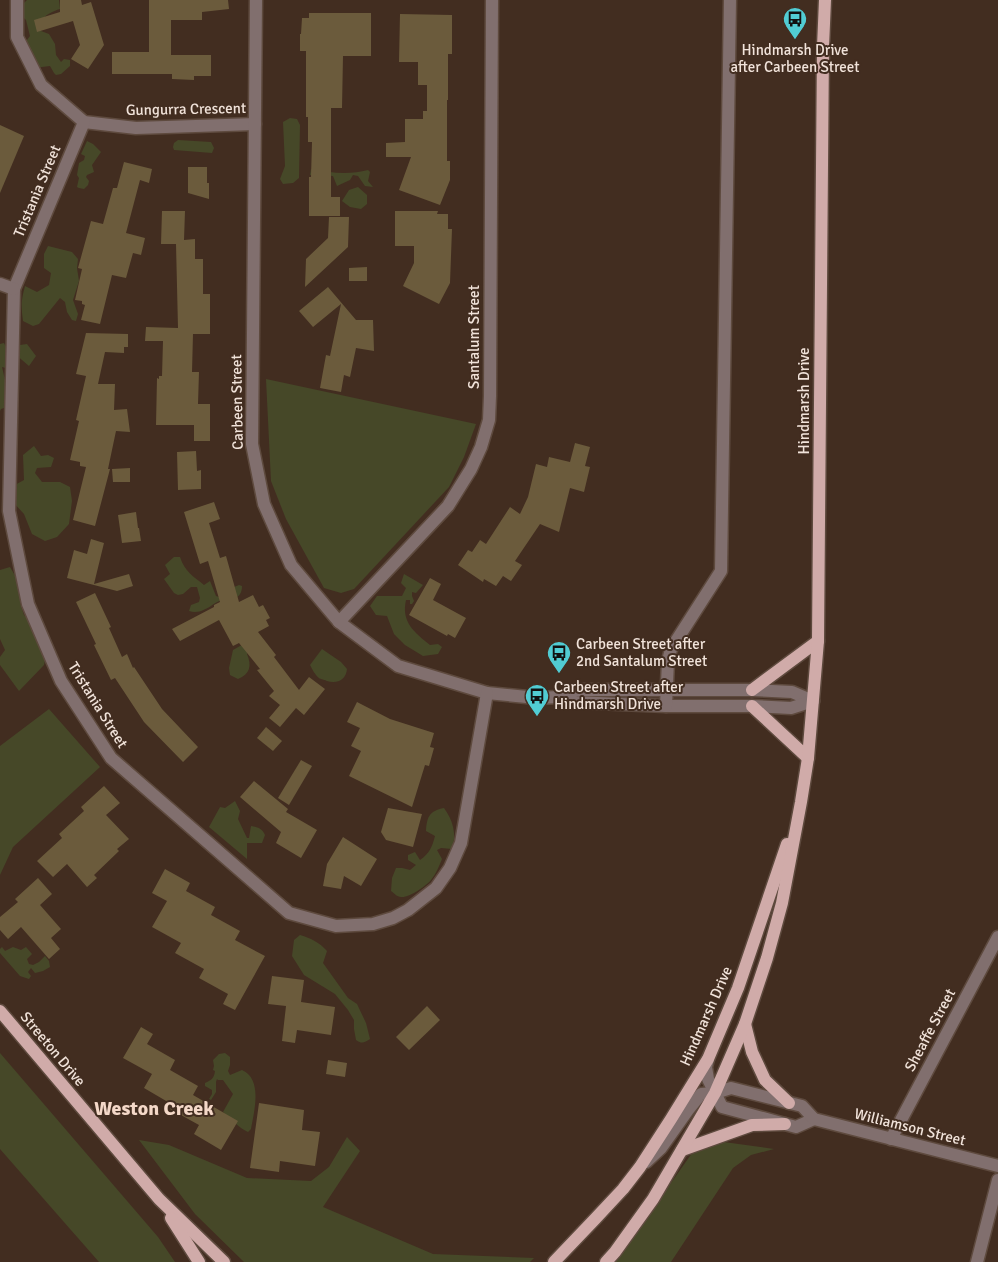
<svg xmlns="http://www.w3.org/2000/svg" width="998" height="1262" viewBox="0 0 998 1262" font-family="Signika,sans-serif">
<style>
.green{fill:#464828}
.building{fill:#6b5b3c}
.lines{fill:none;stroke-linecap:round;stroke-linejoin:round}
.minor-casing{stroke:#5e4a3e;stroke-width:15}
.major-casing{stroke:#5e4a3e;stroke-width:15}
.minor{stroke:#816f6e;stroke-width:12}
.major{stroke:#d0aba9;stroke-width:12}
.labels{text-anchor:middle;stroke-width:4;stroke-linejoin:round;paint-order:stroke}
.poi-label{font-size:15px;fill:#f1e3da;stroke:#422d20;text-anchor:start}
.street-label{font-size:15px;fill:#f1e3da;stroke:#422d20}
.district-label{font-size:20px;font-weight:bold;fill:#f4d8c8;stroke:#422d20}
</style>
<rect width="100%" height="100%" fill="#422d20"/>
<g class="green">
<path d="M27 0H59L60 9C53 11 44 15 41 22 41 22 41 30 41 31L49 34 55 44 56 55 61 62 64 59 70 60V66L61 74 56 75 54 73 50 66 34 68 24 44 30 36 26 20 22 16 23 4Z"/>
<path d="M290 118 297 119 300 125 299 178 293 183 283 184 280 179 285 166 283 122Z"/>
<path d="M178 140 211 142 214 148 212 153 174 150 173 147 174 143Z"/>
<path d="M87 141 93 144 101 152 92 165 94 172 87 175 86 177 89 181 88 185 84 189 79 188 77 187 79 178 77 175 79 163 84 160 85 156 81 154Z"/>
<path d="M311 169C330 173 350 175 368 170L370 172 368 181 373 187 365 186 358 176 353 175 350 180 337 186 333 176 310 175Z"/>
<path d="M358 187 367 195V204L361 209 350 207 342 201 349 190Z"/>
<path d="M48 246 72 252 78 259 77 268 79 281 73 300 78 314 76 321 72 320 67 312 65 302 60 298 39 324 33 326 23 321C21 306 21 301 25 286L37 292 49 285 51 273 44 268V254Z"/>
<path d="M4 343 6 347 27 344 36 356 29 366 15 354 6 368 2 367 7 388V407L1 409 0 411V344Z"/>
<path d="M266 379 476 424 464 457 449 487 354 589 341 593 324 588 286 519 271 481Z"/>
<path d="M34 446 41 456 48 455 54 458 51 467 37 468 35 473 42 482H60L70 487 72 501 69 524 57 537 45 541 32 534 24 514 13 502V486L24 480 23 455Z"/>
<path d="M174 557H180C185 572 193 576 204 585L210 581 216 596 219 597 222 592 239 585 242 586C242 592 240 596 234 599 217 594 207 617 189 611L191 605 199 602 200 598 197 587H191L183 594 178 595 174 593 164 579 170 574 165 565Z"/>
<path d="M10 567 17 579 21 597 20 603 24 615 34 625 48 647 44 665 19 691 0 665V657L5 650 0 639V570Z"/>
<path d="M404 574 423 585 416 593 412 592V596L414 601 412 604H410V600H406C401 622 414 632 430 645L438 644 442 647 438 654 423 656 405 645 394 634 387 616 376 615 370 606 377 596H402L406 588 401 583Z"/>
<path d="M247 642 249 649 247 654C252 666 250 674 238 679L230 675 229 668 233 650Z"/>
<path d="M322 649 341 662 347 669C346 680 337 684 327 681 326 680 320 679 319 678 315 675 312 669 310 665Z"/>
<path d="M49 709 100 767 13 847 0 875V746Z"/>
<path d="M235 801 240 811 238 819 247 838H249L251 826C257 827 262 828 265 835L262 843H247V859L209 827 220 807 225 808Z"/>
<path d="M444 808C453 820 457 835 452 849L441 848 437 850 442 859C439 866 436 874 431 880 426 886 409 898 401 897 397 897 394 893 391 891L392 878 396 868H402L410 870 416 865 408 860V855L415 852 420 860C430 853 432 847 435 836L426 831C427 817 429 811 444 808Z"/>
<path d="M300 935C311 938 320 943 327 951L323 963 348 998 357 1004 366 1023 370 1039C364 1043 362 1044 356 1040L354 1029V1020L348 1010 335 994 304 975 292 956 294 940Z"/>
<path d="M2 947 5 951 13 947 21 950 26 947 32 954 27 959 29 964 33 965 39 962 45 956 49 961 50 967 43 971 35 973 31 968 28 972 31 976 29 979 20 976 0 953V949Z"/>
<path d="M0 1053 158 1237 175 1262H99L0 1149Z"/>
<path d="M225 1053 230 1057V1065L228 1071 230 1075 242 1070C263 1079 254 1112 251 1129L248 1132C239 1128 231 1119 223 1112L233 1094 223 1080H218L217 1079 216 1082V1092L211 1100 209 1099 212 1094V1090L205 1086V1083C211 1080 214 1079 215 1071L213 1070 214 1066 213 1060 219 1054Z"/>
<path d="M347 1137 360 1151 323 1207 433 1254 534 1258 530 1262H244L195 1214 139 1140 169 1145 247 1178 311 1181 329 1167Z"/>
<path d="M702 1139 774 1149 751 1155 733 1168 671 1262H615Z"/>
</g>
<g class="building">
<path d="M60 0H81L82 5 91 2 104 45 88 69 71 59 80 45 73 21 37 32 34 20 60 12Z"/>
<path d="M149 0H228L229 9 202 12V20H171V55H211V76H194V80L172 79V74H112V52H149Z"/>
<path d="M309 13H371V56H343L342 108H331V197H340V216H309V177H311L312 142H308V117H306V51H300V34H301L302 18H309Z"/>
<path d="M400 14 452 15V54H448V100H447V161H450V180L440 205 399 190 411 157H386V143L405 142V119H423V111H427V85H418V62H399Z"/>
<path d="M0 125 24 136 0 193Z"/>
<path d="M124 162 152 169 149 183 140 180 126 233 145 238 141 255 133 253 126 278 112 275 100 324 81 320 85 305 82 304V301L75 300 82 269 78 268 91 221 103 224 113 188H117Z"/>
<path d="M188 167H207V183H209V199L188 193Z"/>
<path d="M162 211H185L184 240 195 239V259H203V294H210V334H193L192 372H199L198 404H210V441H194V425H156L157 378 159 379V376H162L163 341H145L146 327 178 328 176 244H161Z"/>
<path d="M395 211H438L437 214H448V229H452L450 283 439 304 403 286 414 263V246H395Z"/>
<path d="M329 217H349L348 247 305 287 306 259 328 238Z"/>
<path d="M367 267V281H349V268Z"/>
<path d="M328 287 356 320H373L374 351 356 348 350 377 344 375 341 392 320 388 326 355 330 356 341 304 313 327 299 311Z"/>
<path d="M86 333 128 334V347H124V353L105 352 98 384H115L114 410 127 409 130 432 116 431 108 469H110L95 526 73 520 86 467 80 466V462L70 460 79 421 76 420 86 376 76 374Z"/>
<path d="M575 443 590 447 585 466 590 467 584 492 570 488 559 532 540 524 515 561 522 565 511 581 503 576 496 586 484 579 483 582 458 565 468 550 472 552 480 540 486 544 510 507 520 514 528 497 536 464 547 467 549 457 570 462Z"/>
<path d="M196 451 197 471 201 470V489L178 490 177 452Z"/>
<path d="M130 468V482H113L112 469Z"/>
<path d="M214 502 220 519 209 523 220 558 226 556 239 602 253 595 259 607 263 605 270 618 266 620 269 626 258 632 276 655 274 657 299 690 309 677 325 689 304 715 296 708 280 727 269 718 280 705 269 696 274 691 257 670 260 669 239 643 233 646 219 620 180 641 172 629 214 607V605L220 602 208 561 200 564 184 512Z"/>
<path d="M136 512 138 528H139L141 541 122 543 118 515Z"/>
<path d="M91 539 104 543 94 584 129 574 133 586 117 591 67 578 74 550 87 554Z"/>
<path d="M430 578 441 584 433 600 466 618 455 638 448 634 447 636 409 615Z"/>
<path d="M95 593 111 627 109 628 122 657 127 654 133 668 134 667 162 709 198 747 183 762 144 722 115 678 111 680 94 645 96 644 76 602Z"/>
<path d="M357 702 390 719 434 733 430 747 434 748 429 766 425 765 412 807 349 776 361 751 351 746 360 728 347 722Z"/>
<path d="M266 727 282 741 273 751 257 738Z"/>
<path d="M301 760 312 766 289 805 278 798Z"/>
<path d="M254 781 288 809 286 812 317 830 301 858 276 843 281 832 240 797Z"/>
<path d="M104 786 120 803 106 815 129 839 117 849 119 851 94 875 97 878 87 887 67 864 53 877 37 861 62 838 59 834 84 811 81 807Z"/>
<path d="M388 808 422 814 413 847 386 840 381 832Z"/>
<path d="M343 837 377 859 361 886 344 876 341 889 323 886 327 864Z"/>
<path d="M165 869 190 883 186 891 215 907 211 915 240 931 235 940 265 956 235 1010 223 1004 228 994 199 978 204 969 175 953 181 943 152 927 167 901 152 893Z"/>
<path d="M38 878 52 894 40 905 61 929 51 938 60 949 49 959 21 927 8 939 0 930V917L18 902 15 899Z"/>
<path d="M272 976 304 980 301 1002 335 1007 331 1035 297 1030 295 1043 282 1041 286 1006 268 1004Z"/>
<path d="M427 1006 440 1020 409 1050 396 1037Z"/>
<path d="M141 1027 153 1034 147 1044 175 1060 170 1070 198 1086 193 1095 238 1121 221 1150 194 1134 199 1125 170 1109 173 1105 144 1088 152 1074 123 1058Z"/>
<path d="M328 1060 347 1063 345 1077 326 1074Z"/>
<path d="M259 1103 304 1110 302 1130 320 1132 315 1166 280 1161 279 1172 250 1168Z"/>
</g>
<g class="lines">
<g class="minor-casing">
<g id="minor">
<path d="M17 0V37L41 85 84 122 136 128 255 124"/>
<path d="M256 0 252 444 264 504 291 565 339 622 398 666 487 693 537 698 559 697H567L575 690H752L792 692 813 701"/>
<path d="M84 122 14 289 9 511 28 604 61 681 111 758 289 913 336 926 373 924 393 918 408 910 436 888 450 868 461 843 487 693"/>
<path d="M0 284 14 289"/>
<path d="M339 622 448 506 471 469 481 447 489 420 490 396 492 0"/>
<path d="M567 697 574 702 666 706H752L791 708 813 701"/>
<path d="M666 706 668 661 671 649 721 571 730 0"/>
<path d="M708 1059 706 1067 708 1079 722 1107 796 1127 814 1119"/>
<path d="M891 1139 998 937"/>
<path d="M646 1162 661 1148 688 1110 701 1094 715 1093 731 1088 802 1106 814 1119 998 1166"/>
<path d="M977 1262 998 1180"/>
</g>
</g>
<g class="major-casing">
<g id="major">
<path d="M752 690 818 641"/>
<path d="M752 706 808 758"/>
<path d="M0 1011 159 1199 224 1262"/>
<path d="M745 1024 752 1052 765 1080 789 1103"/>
<path d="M682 1150 752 1125 785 1124"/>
<path d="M171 1218 199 1262"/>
<path d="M554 1262 595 1219 623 1189 640 1167 671 1119 708 1059 738 988 787 844"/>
<path d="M606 1262 615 1252 653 1199 715 1093 745 1024 767 958 782 903 801 802 808 758 818 641 823 47 825 0"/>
</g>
</g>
<use href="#minor" class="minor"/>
<use href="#major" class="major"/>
</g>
<defs>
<g id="bus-pin" transform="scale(1.25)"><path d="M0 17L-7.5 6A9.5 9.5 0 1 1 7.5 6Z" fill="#51ccd3" stroke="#422d20"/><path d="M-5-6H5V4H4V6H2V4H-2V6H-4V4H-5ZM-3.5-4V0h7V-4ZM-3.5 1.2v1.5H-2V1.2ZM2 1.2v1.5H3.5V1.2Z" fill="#111"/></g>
</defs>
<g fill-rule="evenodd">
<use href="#bus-pin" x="795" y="19"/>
<use href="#bus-pin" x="559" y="653"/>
<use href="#bus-pin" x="537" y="696"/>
</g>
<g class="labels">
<g class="poi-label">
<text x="795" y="55" text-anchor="middle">Hindmarsh Drive<tspan x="795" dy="17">after Carbeen Street</tspan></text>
<text x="576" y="649">Carbeen Street after<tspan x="576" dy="17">2nd Santalum Street</tspan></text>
<text x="554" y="692">Carbeen Street after<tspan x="554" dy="17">Hindmarsh Drive</tspan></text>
</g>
<g class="street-label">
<text transform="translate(186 109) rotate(-1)" y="5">Gungurra Crescent</text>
<text transform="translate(37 191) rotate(-67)" y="5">Tristania Street</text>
<text transform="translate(474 337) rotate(-90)" y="5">Santalum Street</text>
<text transform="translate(804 401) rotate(-90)" y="5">Hindmarsh Drive</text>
<text transform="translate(237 402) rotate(-91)" y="5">Carbeen Street</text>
<text transform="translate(98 705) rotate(58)" y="5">Tristania Street</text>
<text transform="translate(706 1016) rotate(-66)" y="5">Hindmarsh Drive</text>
<text transform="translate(930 1030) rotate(-62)" y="5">Sheaffe Street</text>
<text transform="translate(53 1049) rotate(50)" y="5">Streeton Drive</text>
<text transform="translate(910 1127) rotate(14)" y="5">Williamson Street</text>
</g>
<g class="district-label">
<text x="154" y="1115">Weston Creek</text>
</g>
</g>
</svg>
